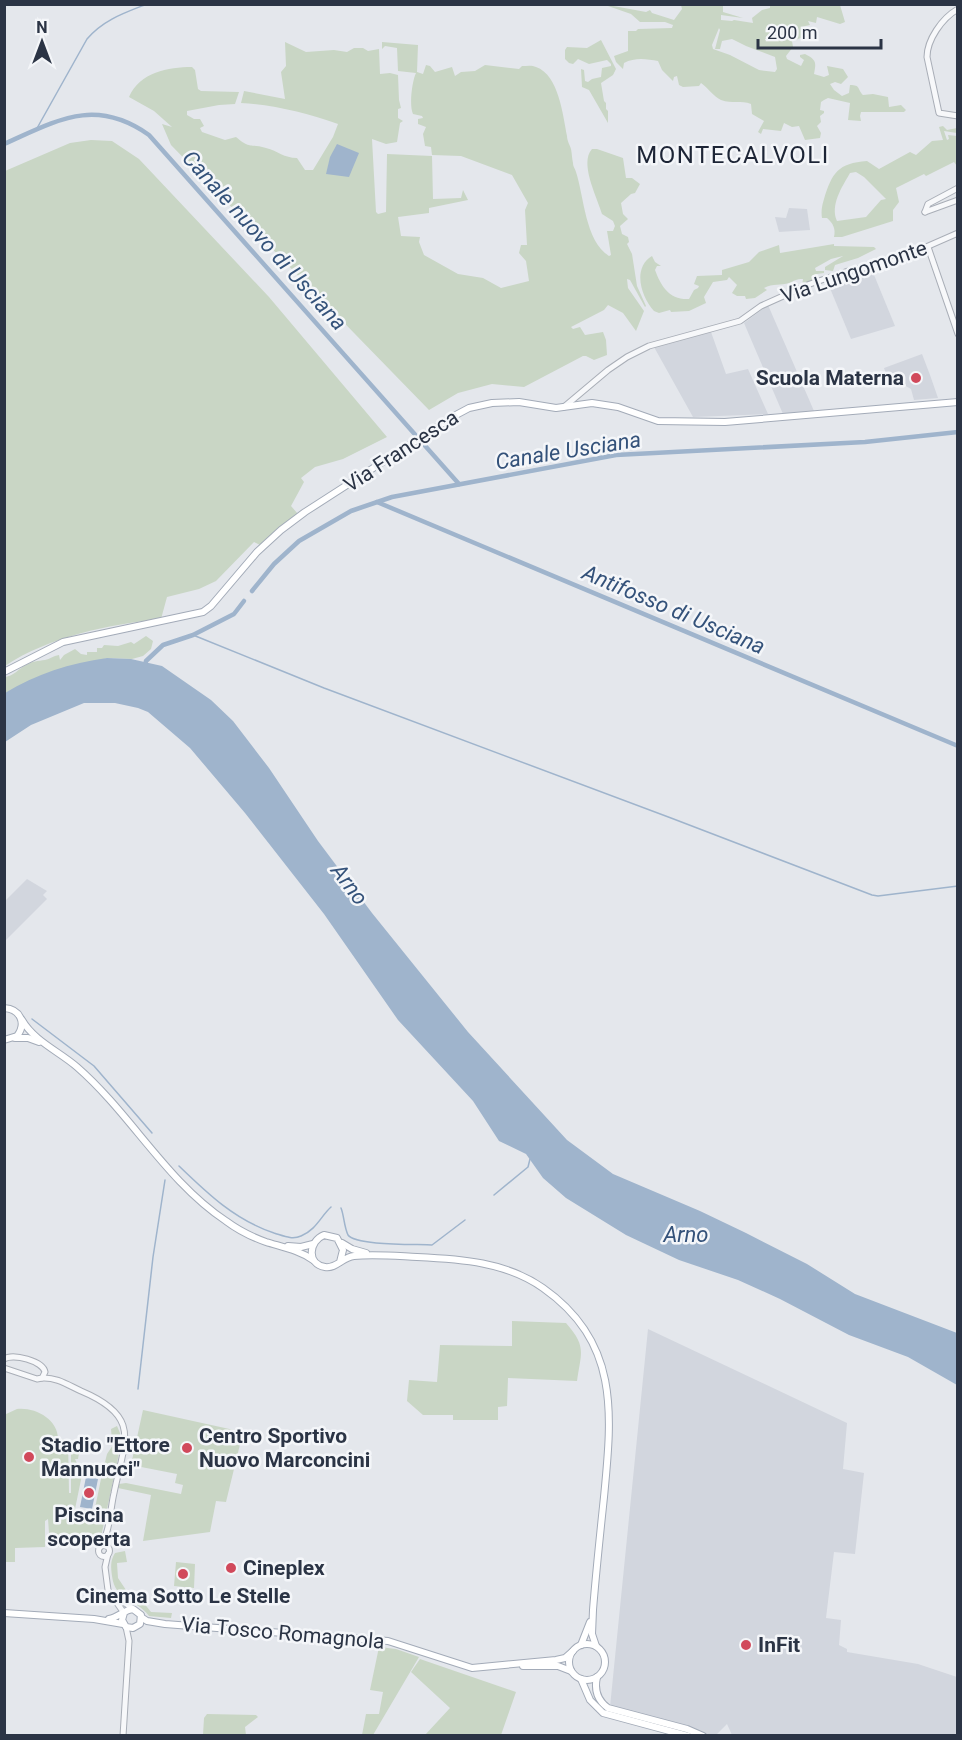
<svg xmlns="http://www.w3.org/2000/svg" width="962" height="1740" viewBox="0 0 962 1740" font-family="Roboto,sans-serif">
<style>
.built{fill:#d2d6de}
.green{fill:#c9d6c5;fill-rule:evenodd}
.water{fill:#9fb4cc}
.lines{fill:none;stroke-linecap:round;stroke-linejoin:round}
.stream{stroke:#9fb4cc;stroke-width:1.5}
.canal{stroke:#9fb4cc;stroke-width:4.5}
.minor-casing{stroke:#a9aeb7;stroke-width:7}
.major-casing{stroke:#a3abb8;stroke-width:8}
.minor{stroke:#f7f8fa;stroke-width:5}
.major{stroke:#fff;stroke-width:6}
.poi-dot{fill:#d1495b;stroke:#f4f6f9;stroke-width:2}
.labels{text-anchor:middle;stroke-width:5;stroke-linejoin:round;paint-order:stroke}
.street-label{font-size:21px;fill:#2b3445;stroke:#f4f6f9}
.poi-label{font-size:21px;font-weight:bold;fill:#2b3445;stroke:#f4f6f9;text-anchor:start}
.water-label{font-size:22px;font-style:italic;fill:#34527a;stroke:#f4f6f9}
.quarter-label{font-size:24px;letter-spacing:1.5px;fill:#1d2536;stroke:#f4f6f9}
</style>
<rect width="100%" height="100%" fill="#e4e7ec"/>
<g class="built">
<path d="M789 208 807 209 810 230 779 232 775 217 786 218Z"/>
<path d="M872 270 895 326 851 339 827 281 847 274Z"/>
<path d="M768 305 814 411 783 414 744 323Z"/>
<path d="M711 332 726 374 748 369 768 414 693 417 654 347Z"/>
<path d="M922 354 930 375 938 398 914 400 911 389 904 385 900 376 888 380 884 368Z"/>
<path d="M27 879 47 891 43 895 47 899 5 941V901Z"/>
<path d="M648 1329 847 1423 843 1469 864 1473 855 1554 834 1552 826 1618 841 1620 839 1645 847 1649V1652L918 1664 957 1677V1735H732L727 1724 717 1734 710 1735 693 1728 610 1707Z"/>
</g>
<g class="green">
<path d="M608 5 646 12 650 10 652 13 674 20 682 9 681 5H723V12L743 18 721 15V20L732 21 734 20 753 23 752 18 762 10 770 8V5H840L845 22 840 24 817 17 816 23 808 21 810 25 801 27V38L792 41 793 47 786 56 787 59 801 66 804 60 800 57V55L805 54C817 60 816 63 814 74L824 77 829 75 827 66 843 69 848 77 841 84 835 82 830 84 834 90 842 96 849 93 850 85C861 85 857 89 863 95L873 94 888 97 889 107 901 105 906 110 904 112H861L860 116 861 121 848 120 850 103 828 98 824 100 821 102 820 110 824 111V113L820 116 821 122 817 126 821 133 820 138 805 140 799 126 792 127 784 123 781 131 763 129 761 134 758 132 764 121 752 114 751 104C741 100 732 104 721 100 714 97 708 88 701 83L699 86 683 87 679 85 677 76 674 77 673 81 662 70 658 61C647 59 635 57 624 63L623 69 616 62 614 56 628 51V31H636L638 29 672 28 673 25 665 22H640L631 14 608 6ZM719 28 720 30 715 49H720L722 41 732 39 746 46 775 57 777 69 775 72 759 70 730 55 713 49 712 45Z"/>
<path d="M601 40 616 69 613 75 601 83 604 101 606 103V109L608 111V123L589 90 582 87 581 69 584 70 585 81 588 82 592 79 601 77 602 68 611 66V64L607 60 589 64 578 59 573 64 569 63 565 59V50L567 47 587 48Z"/>
<path d="M285 42 306 52 334 50 347 52 354 48H363L368 51 379 49 380 74 390 73 398 75 399 100 401 108 398 109V118L403 121 400 123 397 142 386 144 372 139 376 212 378 214 386 212 387 154 432 156 433 199 461 198 463 190 468 200 429 208V213L398 217 401 236 420 237 419 242 424 255 458 274 483 278 501 288 529 281 526 261 519 253 521 245H527L525 210 528 203 512 175 461 156 432 155 431 147 425 146 423 134 426 127 418 124V119L423 118 422 116 413 114C409 106 412 81 416 73L398 71 397 48 385 46 382 49V42L418 45 417 72 423 74 426 65 430 66 435 72 452 67 455 76 461 72 475 71 485 65 519 69 522 66C527 66 532 65 536 67 559 75 563 116 567 136 567 141 570 145 571 149 572 154 572 159 573 163 573 167 575 168 576 172 584 196 585 241 609 256L611 255 607 231H613L615 226 613 221 602 214C597 197 579 163 592 149H597L623 158 626 178H632L640 184 635 193 631 194 621 203 623 214 628 219 620 226 622 234 628 237 629 242 627 244 632 254 637 286 646 306 645 307 630 280 627 279 628 288 644 311 636 331 623 313 608 305 604 310 571 327 573 329 580 327 585 335 603 332 606 340 607 355 594 360 586 356H583L524 387 492 384 458 393 429 410 171 145 162 124 172 127 154 111 129 97C140 72 168 67 192 67L195 70 198 89 201 91 239 92 235 104 219 105 187 111V115L194 119H200L204 126 200 128 202 132 225 140 236 137C251 150 251 143 266 148 278 151 284 158 297 158L305 170H313L333 137 338 124C307 113 274 105 241 103L244 91 285 99 281 72 286 66Z"/>
<path d="M943 126 947 130 957 128V133L944 131 947 140 949 139 948 135 957 136V166L954 162 926 176 924 174 896 188 899 202 893 210V221L842 237H834C836 229 833 223 827 218H822C821 210 822 206 824 199 832 173 838 163 867 161L879 169 910 152 916 155 932 141 943 140 939 127ZM856 172 864 177 886 199 881 200 866 217 837 221C830 205 842 187 850 173Z"/>
<path d="M91 140 112 141 139 159 269 297 387 437 343 459 315 467 301 478 304 482 291 506 298 514 260 545 254 542 216 581 199 589 167 597 161 619C110 624 48 637 5 666V171L70 143Z"/>
<path d="M834 244V246L874 247 876 249 858 258 835 265 833 271 825 270V267L843 256 831 259 815 268 816 271H824V273L817 274 816 279 802 285 803 279C796 279 794 281 789 283 781 286 773 283 764 288L767 290 755 298 746 299 745 296H737L732 293 737 285 729 277 727 280 713 282 704 297 706 303 689 311 671 312 670 310 659 313 654 311C641 297 632 268 652 256L655 262 661 266H657L655 270C661 286 669 300 689 299L694 290 698 288 699 286 694 284 697 276 722 275V270L749 262 759 252 779 245 780 253Z"/>
<path d="M146 636 153 641 151 649 143 656 132 659 107 658 5 693V677C14 676 18 669 26 665 32 661 38 661 45 660 50 659 53 656 59 655L60 660 64 655 75 649 81 654 87 655V652H97V648H102L104 645 118 646 131 642 134 644Z"/>
<path d="M512 1321 566 1323C587 1347 581 1352 577 1381L508 1378 507 1406 498 1407V1420H453V1415H423L407 1401 409 1380 437 1382 440 1345 512 1346Z"/>
<path d="M17 1409C35 1407 58 1419 58 1439H68L69 1493H71V1453L78 1450 84 1452V1454L79 1453 78 1459H75L79 1468 88 1463 89 1464 87 1471 83 1470 75 1509 94 1513 102 1474 99 1473V1466L105 1462 107 1454 115 1442 112 1441 111 1429 117 1426 120 1433 121 1444 101 1537 95 1546 50 1547 48 1519 45 1521V1547L15 1548V1562H5L4 1415Z"/>
<path d="M143 1410 243 1432 226 1502 216 1501 210 1532 143 1541 151 1495 118 1488 119 1484 126 1483 181 1494 183 1485 175 1483 177 1474 131 1465Z"/>
<path d="M125 1551 127 1562 117 1563 118 1578 128 1593 143 1602 151 1612 172 1613 171 1618 149 1616C136 1598 115 1601 112 1576 111 1567 110 1561 115 1553Z"/>
<path d="M176 1562 195 1564 194 1588 174 1586Z"/>
<path d="M379 1647 396 1649 419 1657 373 1735H362L366 1714H379L383 1692 370 1690Z"/>
<path d="M420 1659 516 1692 501 1735H425L450 1708 411 1672Z"/>
<path d="M207 1714 256 1715 258 1717 245 1727 246 1735H203L204 1718Z"/>
</g>
<g class="water">
<path d="M337 144 359 153 349 177 326 174 330 157Z"/>
<path d="M107 658 131 659 162 666 211 700 233 721 269 768 318 841 372 913 468 1032 567 1140 613 1174 700 1211 746 1233 807 1264 855 1294 957 1333V1385L908 1357 849 1335 780 1299 738 1280 679 1260 626 1235 566 1198 543 1178 526 1154 499 1141 473 1101 398 1020 324 914 245 813 190 748 148 712 138 708 115 703H84L31 725 5 742V693C36 674 70 663 107 658Z"/>
<path d="M86 1477 98 1479 92 1509 80 1507Z"/>
</g>
<g class="lines">
<g class="stream">
<path d="M475 4H499"/>
<path d="M36 130 87 39C103 20 124 13 147 4"/>
<path d="M193 635 324 688 671 818 872 895 878 896 958 886"/>
<path d="M32 1019 94 1066 152 1133"/>
<path d="M179 1166C208 1194 235 1220 274 1233 284 1236 292 1240 301 1236 316 1230 321 1216 331 1207"/>
<path d="M494 1195 528 1167 530 1159"/>
<path d="M341 1208C344 1215 344 1227 348 1235 356 1246 417 1244 432 1245L465 1220"/>
<path d="M138 1389 153 1257 165 1180"/>
</g>
<g class="canal">
<path d="M4 144C58 120 95 97 149 135L459 484"/>
<path d="M377 502 958 746"/>
<path d="M252 591 274 564 299 541 351 511 392 497 616 455 865 442 958 432"/>
<path d="M145 666 146 661 163 645 193 635 234 614 244 601"/>
</g>
<g class="minor-casing">
<g id="minor">
<path d="M958 9C942 18 927 40 927 57L939 113 958 116"/>
<path d="M925 212 928 204 958 188"/>
<path d="M925 212 958 200"/>
<path d="M928 247 958 334"/>
<path d="M564 407 608 370 627 357 649 346 740 321 761 306 810 284 851 270 885 265 958 233"/>
<path d="M4 1359C13 1353 43 1361 45 1372L42 1378 37 1379 4 1368"/>
<path d="M42 1378C56 1377 68 1385 81 1391 143 1417 124 1442 114 1493 110 1510 110 1533 100 1547"/>
<circle cx="104" cy="1551" r="5.5"/>
<path d="M108 1554 105 1567 108 1590 124 1613"/>
<path d="M116 1596 133 1609"/>
<path d="M123 1736 129 1641 126 1627"/>
</g>
</g>
<g class="major-casing">
<g id="major">
<path d="M4 672 63 642 203 612 211 606 257 552 281 530 305 512 454 416 469 408 492 403 519 402 556 408 592 403 618 407 658 421 725 422 958 402"/>
<path d="M4 1008C20 1009 27 1023 17 1036L4 1040"/>
<path d="M22 1020C34 1041 60 1052 77 1067 131 1114 166 1181 226 1221 238 1230 252 1237 266 1242 282 1247 299 1250 313 1260"/>
<path d="M15 1038H28L39 1042"/>
<path d="M342 1243 352 1249 366 1253"/>
<path d="M288 1246 301 1247 313 1244"/>
<path d="M340 1262 343 1250 337 1238 324 1235C309 1241 306 1264 325 1267 336 1269 343 1257 354 1256 374 1254 396 1256 417 1257 461 1259 506 1262 543 1288 620 1342 612 1414 604 1497 600 1535 596 1572 593 1610L592 1634 596 1646"/>
<path d="M4 1613 94 1619 123 1624"/>
<path d="M141 1617 147 1621 165 1624 388 1641 472 1668 556 1660 565 1658 573 1651"/>
<path d="M109 1619C119 1617 124 1610 133 1609L141 1615 140 1624 133 1628 126 1627 122 1620 124 1613"/>
<circle cx="587" cy="1662" r="18"/>
<path d="M581 1645 590 1622"/>
<path d="M523 1666H558L571 1671"/>
<path d="M597 1677C594 1690 597 1700 608 1708L687 1729 703 1736"/>
<path d="M581 1679 590 1700 603 1713 688 1736"/>
</g>
</g>
<use href="#minor" class="minor"/>
<use href="#major" class="major"/>
</g>
<g class="poi-dot">
<circle cx="916" cy="378" r="6"/>
<circle cx="187" cy="1448" r="6"/>
<circle cx="29" cy="1457" r="6"/>
<circle cx="89" cy="1493" r="6"/>
<circle cx="231" cy="1568" r="6"/>
<circle cx="183" cy="1574" r="6"/>
<circle cx="746" cy="1645" r="6"/>
</g>
<g class="labels">
<g class="street-label">
<text transform="translate(854 272) rotate(-19)" y="7">Via Lungomonte</text>
<text transform="translate(401 451) rotate(-33)" y="7">Via Francesca</text>
<text transform="translate(283 1633) rotate(5)" y="7">Via Tosco Romagnola</text>
</g>
<g class="poi-label">
<text x="904" y="385" text-anchor="end">Scuola Materna</text>
<text x="199" y="1443">Centro Sportivo<tspan x="199" dy="24">Nuovo Marconcini</tspan></text>
<text x="41" y="1452">Stadio "Ettore<tspan x="41" dy="24">Mannucci"</tspan></text>
<text x="89" y="1522" text-anchor="middle">Piscina<tspan x="89" dy="24">scoperta</tspan></text>
<text x="243" y="1575">Cineplex</text>
<text x="183" y="1603" text-anchor="middle">Cinema Sotto Le Stelle</text>
<text x="758" y="1652">InFit</text>
</g>
<g class="water-label">
<text transform="translate(265 240) rotate(48)" y="8">Canale nuovo di Usciana</text>
<text transform="translate(568 450) rotate(-9)" y="8">Canale Usciana</text>
<text transform="translate(674 609) rotate(23)" y="8">Antifosso di Usciana</text>
<text transform="translate(350 884) rotate(53)" y="8">Arno</text>
<text x="686" y="1242">Arno</text>
</g>
<g class="quarter-label">
<text x="733" y="163">MONTECALVOLI</text>
</g>
</g>
<rect width="962" height="1740" fill="none" stroke="#2b3445" stroke-width="12"/>
<g transform="translate(42 42)" stroke="#f4f6f9" stroke-width="4.5" paint-order="stroke">
<path d="M0-4.5L10 22L0 15L-10 22Z" fill="#2b3445"/>
<text y="-9" font-size="16" font-weight="bold" text-anchor="middle" fill="#2b3445">N</text>
</g>
<path d="M758 39v9h123v-9" fill="none" stroke="#2b3445" stroke-width="3"/>
<text x="767" y="39" font-size="18" fill="#2b3445" stroke="#f4f6f9" stroke-width="4.5" paint-order="stroke">200 m</text>
</svg>
